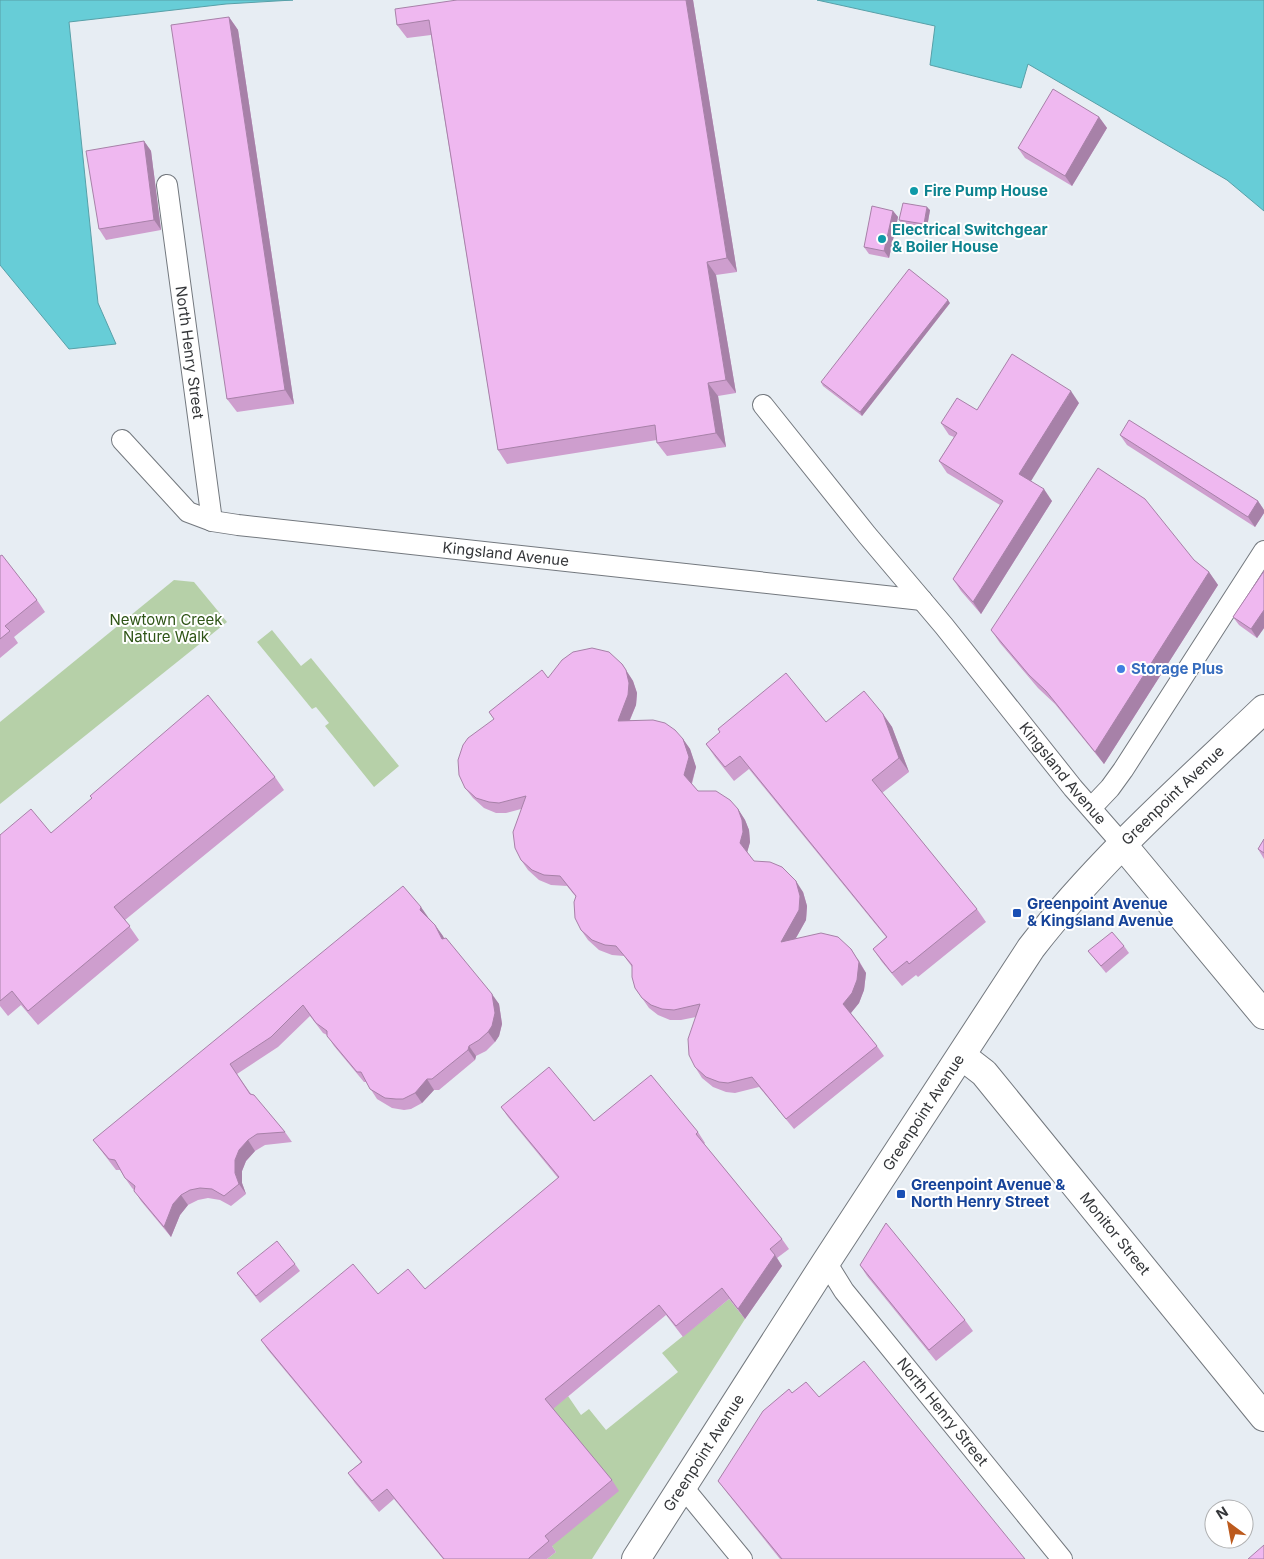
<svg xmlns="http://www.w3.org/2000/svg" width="1264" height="1559" viewBox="0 0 1264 1559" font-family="Inter,sans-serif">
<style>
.green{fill:#b6d0a8}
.water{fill:#67cdd7;stroke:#58a0a8}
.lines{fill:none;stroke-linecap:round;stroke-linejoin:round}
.street-casing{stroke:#73787e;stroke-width:22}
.secondary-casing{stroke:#73787e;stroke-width:30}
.primary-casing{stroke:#73787e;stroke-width:30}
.street{stroke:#fff;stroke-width:20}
.secondary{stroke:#fff;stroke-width:28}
.primary{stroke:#fff;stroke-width:28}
.wall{fill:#ce9ece}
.shaded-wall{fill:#a781a8}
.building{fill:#efb8f0;stroke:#a781a8}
.culture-dot{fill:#0f9aa8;stroke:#fff;stroke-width:2}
.shop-dot{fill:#3f7fe0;stroke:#fff;stroke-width:2}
.transit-dot{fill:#1a4fb4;stroke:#fff;stroke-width:2}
.labels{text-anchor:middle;stroke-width:4;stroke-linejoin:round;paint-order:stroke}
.culture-label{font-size:15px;font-weight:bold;fill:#0d838f;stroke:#fff;text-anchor:start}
.street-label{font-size:15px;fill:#343639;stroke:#fff}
.park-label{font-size:15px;fill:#2f5517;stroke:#fff}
.shop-label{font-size:15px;font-weight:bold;fill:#366cbe;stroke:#fff;text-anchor:start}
.transit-label{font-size:15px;font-weight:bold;fill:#164399;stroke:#fff;text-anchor:start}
</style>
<rect width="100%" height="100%" fill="#e7edf3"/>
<g class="green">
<path d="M174 580 194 582 227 622 0 804V722Z"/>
<path d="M272 630 301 666 311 658 399 766 374 787 325 726 329 723 316 707 312 709 257 642Z"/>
<path d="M729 1299 745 1319 592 1559H547L556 1552 552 1546V1409L568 1396 581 1415 589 1409 606 1430 678 1372 662 1353Z"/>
</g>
<g class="water">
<path d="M0 0H293L226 4 69 22 98 303 116 344 69 349 0 265Z"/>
<path d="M817 0H1264V211L1227 180 1028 64 1021 88 930 65 935 26Z"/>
</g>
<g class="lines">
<g class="street-casing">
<g id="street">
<path id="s1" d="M167 185 212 521"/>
<path id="s2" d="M763 405 867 535 944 626 1073 788 1122 844"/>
<path id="s3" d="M122 440 188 512 212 521 238 525 922 600"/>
<path d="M1091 808 1110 788 1123 770 1264 551"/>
<path id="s4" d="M826 1262 844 1291 1062 1559"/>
<path d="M682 1486 742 1559"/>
</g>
</g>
<g class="secondary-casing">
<g id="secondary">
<path d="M1122 844 1264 1015"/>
<path id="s5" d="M962 1056 984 1073 1264 1417"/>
</g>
</g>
<g class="primary-casing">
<g id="primary">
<path id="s6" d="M636 1559 826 1262 1031 948C1099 860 1183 786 1264 709"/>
</g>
</g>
<use href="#street" class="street"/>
<use href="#secondary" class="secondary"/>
<use href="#primary" class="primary"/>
</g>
<g class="wall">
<path d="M457 0H693L737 272 716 275 736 393 718 396 726 447 667 456 657 443V440L507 464 498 450 431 35 407 38 397 25Z"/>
<path d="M229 17 238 30 294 404 237 412 227 399Z"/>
<path d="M1099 117 1107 128 1072 186 1025 158 1018 148Z"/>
<path d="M144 141 151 151 161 230 106 240 99 229Z"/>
<path d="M930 210 927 227 901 223 899 220Z"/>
<path d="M893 211 898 217 889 258 869 254 864 247Z"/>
<path d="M950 303 862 416 823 386 821 382Z"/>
<path d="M1079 403 1030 481 1052 501 981 614 961 591 953 579 1000 505 947 473 939 461 954 437 949 435 941 423 977 410Z"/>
<path d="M1120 435 1258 501 1264 510V513L1255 527 1127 445Z"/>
<path d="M0 556 37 600 45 612 14 637 18 643 0 658Z"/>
<path d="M1194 560 1209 572 1218 585 1104 764 1055 704 1038 688 1000 643 991 630Z"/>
<path d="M1264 571V628L1257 638 1239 625 1233 617Z"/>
<path d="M622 664 633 681 637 693 636 705 630 720 683 739 690 749 696 767 692 784 698 791 738 809 745 820 749 830 750 842 747 852 754 861 803 892 807 906 806 920 796 938 858 959 866 973 864 990 859 1003 851 1013 877 1046 884 1056 794 1129 759 1087 735 1093 726 1092 713 1087 702 1078 695 1067 696 1017 681 1020H670L658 1015 649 1008 635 988 632 967 624 956 612 955 599 950 588 940 581 930 576 897 567 886 551 885 539 880 528 870 521 860V809L506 813H496L484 808 473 798 465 788 494 719 489 712 548 678Z"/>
<path d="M883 714 892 727 909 772 882 793 977 909 986 922 918 977 916 975 902 986 882 962 873 949 886 937 749 769 734 781 715 757 706 744 826 722Z"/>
<path d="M275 777 284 790 125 920 139 940 38 1025 21 1005 8 1016 0 1006V835L51 833Z"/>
<path d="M1264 839V859L1258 849Z"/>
<path d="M428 917 435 925 444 938 499 1004 502 1024 499 1036 495 1042 486 1051 476 1056 475 1060 439 1090H434L422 1103 411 1109 404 1110 392 1108 377 1099 366 1082H364L334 1046 327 1035 323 1033 310 1016 278 1047 237 1074 251 1094 285 1132 292 1142 265 1145 255 1151 246 1161 242 1171V1183L246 1194 231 1206 220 1200 208 1198 198 1200 188 1205 180 1215 171 1237 141 1201 134 1190 132 1188 125 1178 120 1170H116L93 1140Z"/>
<path d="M1124 946 1129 953 1106 973 1088 951Z"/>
<path d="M501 1107 594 1121 698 1132 705 1143 704 1144 782 1239 789 1249 777 1258 782 1266 745 1319 729 1299 683 1337 666 1315 553 1409 612 1480 619 1491 552 1546 556 1552 547 1559H443L394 1499 379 1512 355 1483 348 1473 361 1462 268 1350 261 1340 378 1294 425 1289 558 1178 508 1117Z"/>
<path d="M295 1264 300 1271 260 1303 237 1273Z"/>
<path d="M860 1265 965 1320 973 1331 936 1361 867 1276Z"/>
<path d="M792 1393 819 1397 1025 1559H780L728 1494 718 1481Z"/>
</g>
<g class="shaded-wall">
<path d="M686 0H693L737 272 727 258Z"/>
<path d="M229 17 238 30 294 404 285 390Z"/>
<path d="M1099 117 1107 128 1072 186 1065 176Z"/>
<path d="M144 141 151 151 161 230 154 220Z"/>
<path d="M927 207 930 210 927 227 924 224Z"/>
<path d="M893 211 898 217 889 258 884 251Z"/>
<path d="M707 262 716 275 736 393 726 380Z"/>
<path d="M948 300 950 303 862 416 860 412Z"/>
<path d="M708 383 718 396 726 447 716 433Z"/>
<path d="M1071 391 1079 403 1028 486 1019 474Z"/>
<path d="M1044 489 1052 501 981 614 973 602Z"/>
<path d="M1258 501 1264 510V513L1255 527 1248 517Z"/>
<path d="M1209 572 1218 585 1104 764 1095 752Z"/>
<path d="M1264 610V628L1257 638 1251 629Z"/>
<path d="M622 664 633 681 637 693 636 705 625 731 618 721Z"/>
<path d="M883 714 892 727 909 772 899 758Z"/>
<path d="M683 739 690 749 696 767 691 785 684 775Z"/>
<path d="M738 809 745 820 749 830 750 842 747 853 740 843Z"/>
<path d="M796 881 803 892 807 906 806 920 788 952 781 942Z"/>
<path d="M421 907 428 917 427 920 420 910Z"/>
<path d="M435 925 443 936 449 949 442 939Z"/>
<path d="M851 949 866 973 864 990 859 1003 850 1014 843 1004Z"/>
<path d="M492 994 499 1004 502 1024 499 1036 495 1042 488 1032Z"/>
<path d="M469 1046 476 1056 475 1060 468 1050Z"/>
<path d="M427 1079 434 1090 422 1103 415 1093Z"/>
<path d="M248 1140 255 1151 246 1161 242 1171V1183L246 1194 239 1184 235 1173V1160L239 1150Z"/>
<path d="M181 1195 188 1205 180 1215 171 1237 164 1227 173 1204Z"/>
<path d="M775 1255 782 1266 745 1319 738 1309Z"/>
</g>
<g class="building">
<path d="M457 0H686L727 258 707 262 726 380 708 383 716 433 657 443 655 425 498 450 429 20 397 25 395 9Z"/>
<path d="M229 17 285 390 227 399 171 25Z"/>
<path d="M1053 89 1099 117 1065 176 1018 148Z"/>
<path d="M144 141 154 220 99 229 86 151Z"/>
<path d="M903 203 927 207 924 224 899 220Z"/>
<path d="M872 206 893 211 884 251 864 247Z"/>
<path d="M909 269 948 300 860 412 821 382Z"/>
<path d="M1012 354 1071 391 1019 474 1044 489 973 602 953 579 1003 501 939 461 957 433 941 423 957 398 977 410Z"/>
<path d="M1129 420 1258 501 1248 517 1120 435Z"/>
<path d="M1098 468 1145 499 1194 560 1209 572 1095 752 1046 691 1029 675 991 630Z"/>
<path d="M2 555 37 600 5 626 10 631 0 639V556Z"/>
<path d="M1264 571V610L1251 629 1233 617Z"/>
<path d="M592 648 609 652 622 664 626 670 629 683 628 695 618 721 653 720 665 723 675 730 683 739 689 757 684 775 698 791H716L730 800 738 809 742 820 743 832 740 843 754 861 770 862 782 867 796 881 800 896 799 910 781 942 821 933 838 937 851 949 859 962 857 980 852 993 843 1004 877 1046 786 1119 752 1077 728 1083 719 1082 706 1077 695 1067 689 1055 688 1039 700 1004 674 1010 662 1009 651 1005 642 998 635 988 632 977V965L616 946 605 945 592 940 581 930 575 918 574 902 576 896 560 876 544 875 532 870 521 860 515 848 513 832 526 796 499 803 489 802 476 798 465 788 459 775 458 760 463 745 468 738 494 719 489 712 542 670 548 678 562 660 573 652Z"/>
<path d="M786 673 826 722 864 691 883 714 899 758 872 780 977 909 909 964 907 961 892 973 873 949 887 937 740 756 725 767 706 744 720 732 718 729Z"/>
<path d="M208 695 275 777 114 907 130 926 28 1011 12 991 0 1001V835L31 809 51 833 92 798 90 796Z"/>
<path d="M1264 839V853L1258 849Z"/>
<path d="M403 886 421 907 420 910 435 925 442 939 446 938 492 994 495 1013 492 1026 488 1032 479 1040 469 1046 468 1050 432 1079H427L415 1093 403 1099H396L385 1098 370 1089 361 1072H357L327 1036V1031L316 1023 303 1005 271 1037 230 1064 250 1094 254 1095 285 1132 257 1134 248 1140 239 1150 235 1160V1173L239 1184 224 1196 212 1189 200 1188 190 1190 181 1195 173 1204 164 1227 134 1191 135 1186 125 1178 115 1160 109 1159 93 1140Z"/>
<path d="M1112 932 1124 946 1101 966 1088 951Z"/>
<path d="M549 1067 594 1121 651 1075 698 1132 696 1134 782 1239 770 1249 775 1255 738 1309 722 1288 676 1326 659 1305 545 1399 612 1480 545 1536 549 1541 529 1558V1559H444L387 1489 372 1501 348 1473 362 1462 261 1340 353 1264 378 1294 408 1269 425 1289 559 1177 501 1107Z"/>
<path d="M886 1223 965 1320 929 1350 860 1265Z"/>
<path d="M277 1241 295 1264 256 1296 237 1273Z"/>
<path d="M864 1361 1025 1559H782L718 1481 763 1411 789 1389 792 1393 806 1382 819 1397Z"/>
<path d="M1264 1545V1559H1248Z"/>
</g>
<g class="culture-dot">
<circle cx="914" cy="191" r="5"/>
<circle cx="882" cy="239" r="5"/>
</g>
<circle class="shop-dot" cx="1121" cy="669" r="5"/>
<g class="transit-dot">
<rect x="1012" y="908" width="10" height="10" rx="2.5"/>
<rect x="896" y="1189" width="10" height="10" rx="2.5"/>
</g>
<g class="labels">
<g class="culture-label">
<text x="924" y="196">Fire Pump House</text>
<text x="892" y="235">Electrical Switchgear<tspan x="892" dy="17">&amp; Boiler House</tspan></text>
</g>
<g class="street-label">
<text dy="5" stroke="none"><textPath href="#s1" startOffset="169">North Henry Street</textPath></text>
<text dy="5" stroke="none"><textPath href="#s3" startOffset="419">Kingsland Avenue</textPath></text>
<text dy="5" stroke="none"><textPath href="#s2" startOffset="475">Kingsland Avenue</textPath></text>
<text dy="5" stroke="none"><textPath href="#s6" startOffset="936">Greenpoint Avenue</textPath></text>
<text dy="5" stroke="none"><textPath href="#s6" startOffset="531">Greenpoint Avenue</textPath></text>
<text dy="5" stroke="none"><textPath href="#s5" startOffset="235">Monitor Street</textPath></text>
<text dy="5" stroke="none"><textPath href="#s4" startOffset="190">North Henry Street</textPath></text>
<text dy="5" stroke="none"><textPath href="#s6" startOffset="126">Greenpoint Avenue</textPath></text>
</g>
<g class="park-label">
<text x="166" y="625">Newtown Creek<tspan x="166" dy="17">Nature Walk</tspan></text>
</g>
<g class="shop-label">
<text x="1131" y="674">Storage Plus</text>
</g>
<g class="transit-label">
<text x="1027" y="909">Greenpoint Avenue<tspan x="1027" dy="17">&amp; Kingsland Avenue</tspan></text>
<text x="911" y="1190">Greenpoint Avenue &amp;<tspan x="911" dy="17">North Henry Street</tspan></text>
</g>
</g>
<g transform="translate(1229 1524) rotate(328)"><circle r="24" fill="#ffffff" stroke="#aeafb0"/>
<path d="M0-4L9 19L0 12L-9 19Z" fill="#bc5a1d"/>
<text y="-8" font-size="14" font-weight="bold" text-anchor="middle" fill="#343639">N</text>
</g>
</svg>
